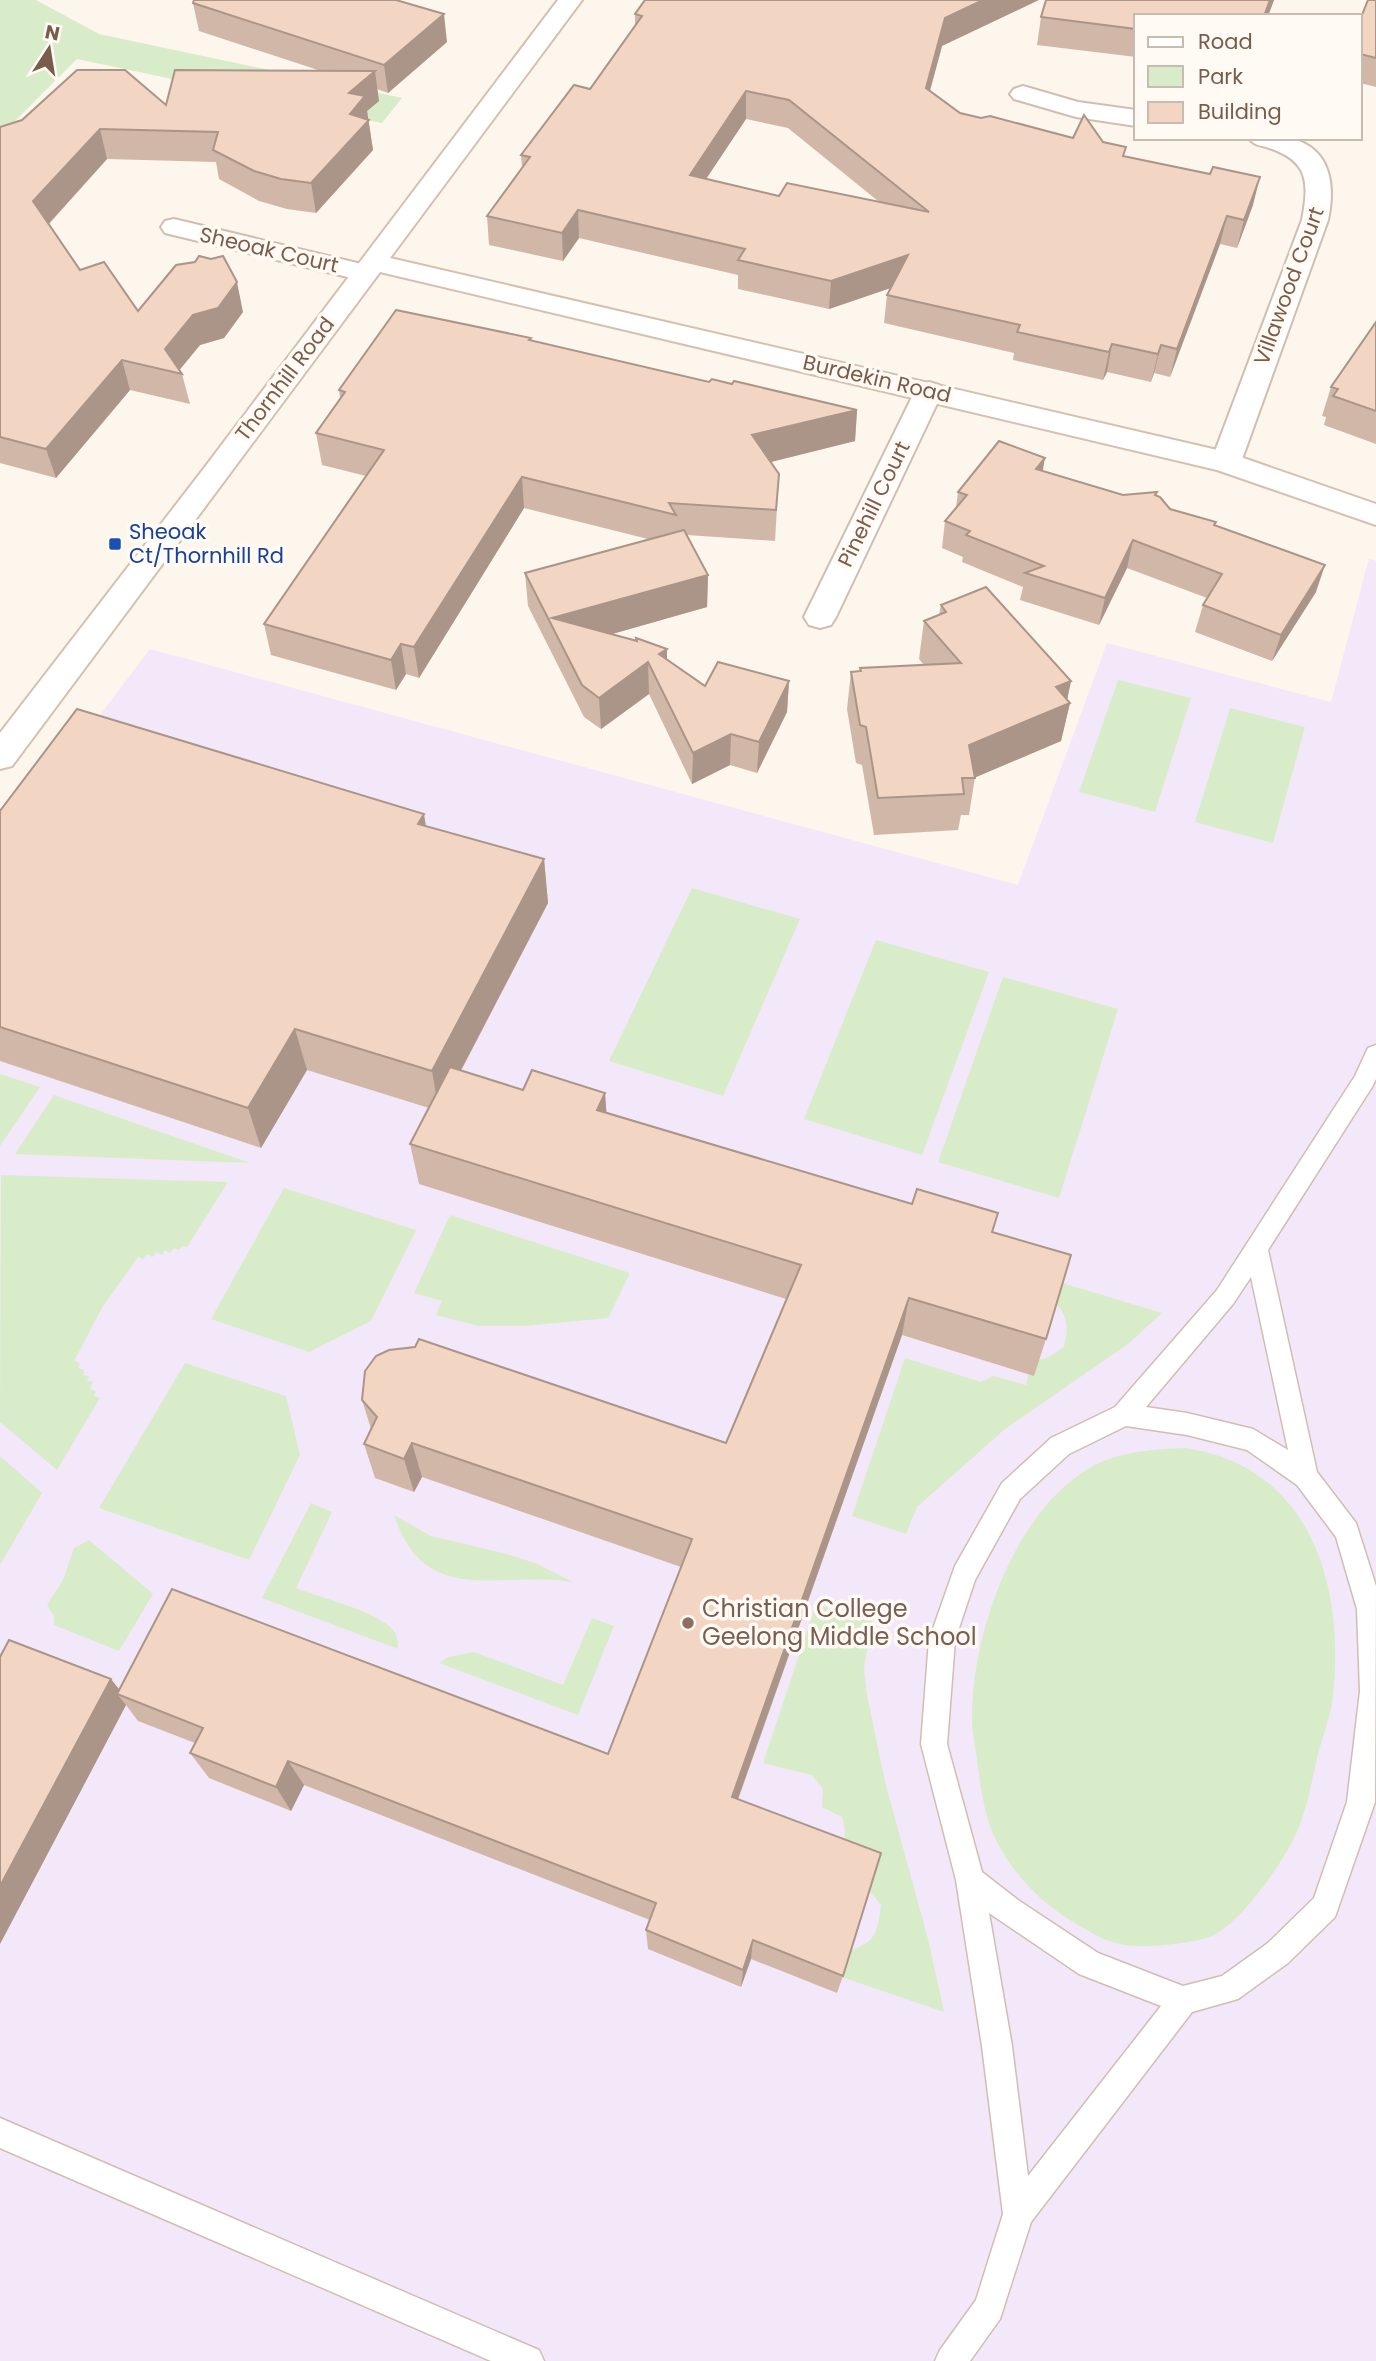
<svg xmlns="http://www.w3.org/2000/svg" width="1376" height="2361" viewBox="0 0 1376 2361" font-family="Poppins,sans-serif">
<style>
.education{fill:#f3e8fa}
.green{fill:#d8ecc9}
.lines{fill:none;stroke-linecap:round;stroke-linejoin:round}
.lane-casing{stroke:#d1beb0;stroke-width:3}
.street-casing{stroke:#d1beb0;stroke-width:4}
.secondary-casing{stroke:#d6c0b0;stroke-width:4}
.lane{fill:#fff;fill-rule:evenodd}
.street{fill:#fff;fill-rule:evenodd}
.secondary{fill:#fff;fill-rule:evenodd}
.wall{fill:#d1b7a8;fill-rule:evenodd}
.shaded-wall{fill:#aa9588}
.building{fill:#f3d5c3;stroke:#aa9588;stroke-width:2;fill-rule:evenodd}
.transit-dot{fill:#1a4fb4;stroke:#fffaf3;stroke-width:2.5}
.education-dot{fill:#8d6e63;stroke:#fffaf3;stroke-width:2.5}
.labels{text-anchor:middle;stroke-width:7;stroke-linejoin:round;paint-order:stroke}
.far-street-label{font-size:21px;fill:#7a5c4d;stroke:#fffaf3}
.far-transit-label{font-size:21px;fill:#164399;stroke:#fffaf3;text-anchor:start}
.education-label{font-size:24px;fill:#785e54;stroke:#fffaf3;text-anchor:start}
</style>
<rect width="100%" height="100%" fill="#fdf6ec"/>
<path class="education" d="M1369 558 1376 561V2361H0V847L150 649 1018 885 1107 643 1331 702Z"/>
<g class="green">
<path d="M0 0H36L99 34 402 98 382 123 77 59 0 136Z"/>
<path d="M1118 680 1191 698 1155 812 1079 792Z"/>
<path d="M1230 708 1305 727 1273 843 1195 822Z"/>
<path d="M692 888 800 919 723 1096 609 1061Z"/>
<path d="M876 940 989 972 922 1155 804 1119Z"/>
<path d="M1003 977 1118 1009 1059 1198 938 1162Z"/>
<path d="M0 1074 40 1087 0 1146Z"/>
<path d="M54 1095 250 1163 15 1154Z"/>
<path d="M1 1175 228 1182 187 1247 182 1246 179 1250 174 1248 170 1253 165 1250 162 1255 156 1252 153 1257 147 1254 143 1259 138 1257 103 1306 74 1361 80 1363 78 1368 84 1370 83 1375 89 1376 87 1381 93 1382 90 1389 96 1391 94 1396 100 1398 57 1470 0 1422Z"/>
<path d="M284 1188 416 1230 371 1321 309 1352 211 1319Z"/>
<path d="M450 1215 630 1273 608 1318 524 1326H478L436 1315 442 1301 414 1293Z"/>
<path d="M1059 1282 1162 1313 1128 1344 1005 1429 917 1507 906 1534 852 1516 905 1358 981 1382 993 1376 1026 1385 1031 1362 1047 1358 1064 1347C1069 1326 1068 1316 1053 1300Z"/>
<path d="M185 1363 286 1396 300 1455 249 1560 99 1508Z"/>
<path d="M1185 1448C1310 1466 1345 1584 1333 1695 1331 1717 1321 1740 1316 1762 1311 1786 1306 1812 1296 1834 1282 1864 1243 1920 1214 1935 1195 1944 1146 1948 1125 1945 1112 1943 1098 1937 1087 1930 1046 1908 1013 1877 993 1834 984 1812 981 1789 978 1767 976 1749 971 1730 972 1712 974 1629 1015 1511 1091 1467 1118 1452 1155 1449 1185 1448Z"/>
<path d="M0 1456 42 1493 0 1565Z"/>
<path d="M311 1503 332 1512 296 1588C324 1599 365 1608 388 1625 397 1632 398 1639 398 1649L262 1598Z"/>
<path d="M394 1515 431 1536 503 1553 535 1563 573 1582C500 1570 425 1610 394 1515Z"/>
<path d="M89 1540 153 1594 119 1651 54 1625V1616L47 1605 63 1580 74 1548Z"/>
<path d="M816 1604 872 1621 864 1668 867 1695 885 1782 928 1939 944 2012 836 1975 842 1954C873 1942 877 1940 881 1905 870 1891 846 1863 845 1845 844 1834 846 1829 842 1817L822 1807 823 1789 812 1775 763 1763Z"/>
<path d="M592 1618 614 1626 578 1715 439 1663 448 1657 474 1652 563 1685Z"/>
</g>
<g class="lines">
<g class="lane-casing">
<g id="lane">
<path d="M1376 1045V1079L1372 1087 1268 1250 1317 1472 1356 1523 1376 1586 1375 1802 1335 1917 1288 1963 1238 1999 1192 2012 1031 2222 1000 2319 970 2361H935L940 2350 976 2300 1003 2214 982 2046 956 1880 921 1744 929 1640 955 1566 1002 1483 1051 1438 1115 1407 1217 1290 1355 1076 1368 1048ZM1251 1277 1288 1450 1253 1429 1187 1413 1146 1407 1233 1304ZM1126 1426 1187 1435 1247 1450 1297 1485 1336 1537 1357 1609 1360 1691 1347 1802 1314 1898 1268 1943 1222 1976 1183 1986 1098 1953 1018 1900 982 1872 947 1744 955 1640 975 1580 1020 1499 1069 1454ZM989 1913 1079 1974 1161 2006 1028 2176 1012 2046Z"/>
<path d="M0 2118 539 2350 544 2361H491L0 2148Z"/>
</g>
</g>
<g class="street-casing">
<g id="street">
<path d="M1023 86 1078 102 1136 110V126L1076 117 1014 99 1010 94 1014 89Z"/>
<path d="M1249 138C1263 138 1280 135 1293 139 1332 150 1335 187 1328 220L1241 462 1237 469 1226 472 1215 469 1211 462 1302 220C1309 183 1309 161 1269 148 1261 145 1254 146 1249 138Z"/>
<path d="M174 219 374 267 378 273 374 279 364 281 165 233 161 227 165 221Z"/>
<path d="M929 382 939 385 943 391 836 617 831 625 820 628 809 625 804 617 915 391 919 385Z"/>
</g>
</g>
<g class="secondary-casing">
<path id="secondary" d="M558 0H582L390 258 1226 452 1376 504V525L1217 470 380 272 12 766 0 769V733L205 467Z"/>
</g>
<use href="#lane" class="lane"/>
<use href="#street" class="street"/>
<use href="#secondary" class="secondary"/>
</g>
<g class="wall">
<path d="M1046 0H1274L1268 16H1136V57L1037 45 1041 17Z"/>
<path d="M1376 0V87L1360 83V20Z"/>
<path d="M193 3 447 42 388 93 377 89 379 101 367 111 373 150 316 213 287 209 259 201 219 179 216 162 107 159 49 224 80 270 138 311 243 312 224 338 200 345 179 370 182 374 190 404 130 390 56 478 0 463V127L166 105 321 71 199 31Z"/>
<path d="M635 14 942 46 930 91 960 113 1073 138 1103 142 1125 157 1253 205 1237 248 1220 244 1170 377 1154 373 1151 382 1107 372 1103 380 1013 360 1014 353 884 323 887 295 891 288 829 309 738 289V275L579 238 563 261 489 245 487 216 522 168 521 155 590 89 635 26ZM746 119 788 128 878 201 779 196 706 179Z"/>
<path d="M1376 322V444L1324 425 1326 417 1322 416 1331 387Z"/>
<path d="M531 338V341L709 382 732 384 857 410 855 441 770 462 779 474 775 541 687 535 708 575 707 607 612 634 636 640V638L667 649V659L705 686 789 681 787 712 757 773 730 765 692 784 649 694 601 729 584 717 528 606 525 573 648 539 524 508 419 678 406 674 396 690 271 655 264 624 366 476 322 465 316 433 340 398 339 390Z"/>
<path d="M1043 471 1123 495H1156L1170 509 1214 525 1316 592 1272 661 1195 632 1203 605 1207 598 1127 568 1099 625 1020 600 1023 587 962 562 963 557 942 548 945 521 956 508 958 492Z"/>
<path d="M941 605 1071 681 1067 700 1070 703 1061 741 975 777 969 815H961L958 830 874 835 862 765 856 763 847 709 851 672 860 671V668L924 665 919 659 924 621 939 615Z"/>
<path d="M0 811 426 826 544 859 548 903 461 1071 523 1090 605 1093 606 1112 912 1204 998 1213 993 1232 1046 1339 1034 1376 902 1335 738 1800 843 1976 837 1993 751 1959 741 1987 648 1949 646 1930 650 1920 304 1785 291 1811 209 1778 190 1753 195 1743 138 1721 126 1705 0 1944 119 1689 608 1754 681 1567 422 1477 414 1492 375 1478 364 1444 371 1429 362 1400 726 1443 786 1299 419 1184 410 1144 429 1108 307 1070 261 1148 0 1061Z"/>
</g>
<g class="shaded-wall">
<path d="M983 0H1039L942 46 923 116 926 88 945 18Z"/>
<path d="M1270 0H1274L1268 16H1264Z"/>
<path d="M444 14 447 42 388 93 384 65Z"/>
<path d="M375 71 379 101 367 111 373 150 316 213 311 183 350 114 349 93Z"/>
<path d="M746 91V119L690 203V175Z"/>
<path d="M100 129 107 159 42 231 33 201Z"/>
<path d="M1260 177 1253 205 1237 248 1244 220Z"/>
<path d="M578 210 579 238 563 261 562 233Z"/>
<path d="M1227 216 1220 244 1170 377 1177 349Z"/>
<path d="M908 255 905 283 829 309 831 281Z"/>
<path d="M237 282 243 312 224 338 200 345 177 373 165 349 193 315Z"/>
<path d="M1112 344 1107 372 1103 380 1109 352Z"/>
<path d="M1161 345 1154 373 1151 382 1158 354Z"/>
<path d="M122 360 130 390 56 478 46 449Z"/>
<path d="M857 410 855 441 751 467 752 435Z"/>
<path d="M1045 458 1040 486 1036 469Z"/>
<path d="M522 477 524 508 419 678 414 647Z"/>
<path d="M1133 540 1127 568 1099 625 1105 598Z"/>
<path d="M1325 565 1316 592 1272 661 1281 635Z"/>
<path d="M708 575 707 607 563 648 552 618Z"/>
<path d="M401 644 406 674 396 690 391 660Z"/>
<path d="M667 649V680L659 654Z"/>
<path d="M648 662 649 694 601 729 599 698Z"/>
<path d="M789 681 787 712 757 773 759 742Z"/>
<path d="M1071 681 1066 705 1070 703 1061 741 974 778 969 745 1056 687Z"/>
<path d="M731 734 730 765 692 784 693 753Z"/>
<path d="M424 814 431 858 418 824Z"/>
<path d="M544 859 548 903 439 1112 432 1071Z"/>
<path d="M295 1029 307 1070 261 1148 248 1108Z"/>
<path d="M605 1093 608 1134 597 1110Z"/>
<path d="M909 1298 902 1335 730 1821 732 1797Z"/>
<path d="M412 1443 422 1477 414 1492 404 1459Z"/>
<path d="M111 1679 126 1698 117 1694 126 1705 0 1944V1886Z"/>
<path d="M288 1761 304 1785 291 1811 276 1787Z"/>
<path d="M753 1940 751 1959 741 1987 743 1970Z"/>
</g>
<g class="building">
<path d="M194 0H396L444 14 384 65 193 3Z"/>
<path d="M645 0H983L945 18 926 88 960 113 981 118 990 116 1073 138 1084 115 1103 142 1126 147 1123 156 1210 174 1213 167 1260 177 1244 220 1227 216 1177 349 1161 345 1158 354 1112 344 1109 352 1017 332 1020 325 887 295 908 255 831 281 738 260 745 249 578 210 562 233 487 216 530 157 521 155 574 85 590 89 642 16 635 14ZM746 91 789 100 929 212 787 183 779 196 690 175Z"/>
<path d="M1046 0H1270L1264 16H1136V29L1041 17Z"/>
<path d="M1368 0H1376V58L1360 54V20Z"/>
<path d="M77 70H125L166 105 175 70 375 71 349 93 365 96 350 114 369 120 311 183 281 179 254 171 213 150 218 132 100 129 33 201 80 270 104 262 138 311 176 265 195 262 199 256 211 259 223 256 237 282 218 308 193 315 165 349 182 374 122 360 46 449 0 437V127L22 120Z"/>
<path d="M396 310 531 338 529 340 709 382 712 379 732 384 734 381 857 410 752 435 779 474 776 510 669 503 676 515 522 477 414 647 401 644 391 660 264 624 384 450 316 433 345 392 339 390Z"/>
<path d="M1376 322V411L1333 396 1338 389 1331 387Z"/>
<path d="M999 441 1045 458 1036 469 1123 495 1157 492 1155 495 1160 497 1170 509 1216 522 1214 525 1325 565 1281 635 1203 605 1222 574 1133 540 1105 598 1025 573 1044 566 966 535 970 531 945 521 967 495 958 492Z"/>
<path d="M684 530 708 575 552 618 637 641 636 638 667 649 659 654 705 686 718 662 789 681 759 742 731 734 693 753 648 662 599 698 582 685 525 573Z"/>
<path d="M986 587 1071 681 1056 687 1070 703 969 745 975 778H962L964 794 878 798 866 727 860 725 851 672 861 671 860 668 961 663 924 621 946 612 941 605Z"/>
<path d="M77 709 424 814 418 824 544 859 432 1071 295 1029 248 1108 0 1027V811Z"/>
<path d="M450 1067 523 1090 532 1070 605 1093 597 1110 912 1204 917 1189 998 1213 992 1232 1071 1255 1046 1339 909 1298 732 1797 881 1853 843 1976 753 1940 743 1970 646 1930 656 1903 288 1761 276 1787 190 1753 203 1728 117 1694 172 1589 608 1754 692 1539 412 1443 404 1459 364 1444 377 1417 362 1400 365 1371 376 1356 389 1350 415 1347 419 1339 726 1443 801 1265 410 1144Z"/>
<path d="M9 1640 111 1679 0 1886V1657Z"/>
</g>
<rect class="transit-dot" x="108" y="537" width="14" height="14" rx="3.5"/>
<circle class="education-dot" cx="688" cy="1623" r="7"/>
<g class="labels">
<g class="far-street-label">
<text transform="translate(269 250) rotate(13)" y="7">Sheoak Court</text>
<text transform="translate(1289 286) rotate(-70)" y="7">Villawood Court</text>
<text transform="translate(285 379) rotate(-53)" y="7">Thornhill Road</text>
<text transform="translate(877 379) rotate(13)" y="7">Burdekin Road</text>
<text transform="translate(874 504) rotate(-64)" y="7">Pinehill Court</text>
</g>
<g class="far-transit-label">
<text x="129" y="539">Sheoak<tspan x="129" dy="24">Ct/Thornhill Rd</tspan></text>
</g>
<g class="education-label">
<text x="702" y="1617">Christian College<tspan x="702" dy="28">Geelong Middle School</tspan></text>
</g>
</g>
<rect x="1134" y="14" width="228" height="126" fill="#fffaf3" stroke="#cabbb1" stroke-width="2"/>
<rect x="1148" y="37" width="35" height="10" fill="#ffffff" stroke="#cabbb1" stroke-width="2"/>
<text x="1198" y="49" font-size="21" fill="#7a5c4d">Road</text>
<rect x="1148" y="66" width="35" height="21" fill="#d8ecc9" stroke="#cabbb1" stroke-width="2"/>
<text x="1198" y="84" font-size="21" fill="#7a5c4d">Park</text>
<rect x="1148" y="102" width="35" height="21" fill="#f3d5c3" stroke="#cabbb1" stroke-width="2"/>
<text x="1198" y="119" font-size="21" fill="#7a5c4d">Building</text>
<g transform="translate(49 49) rotate(12)" stroke="#fffaf3" stroke-width="5" paint-order="stroke">
<path d="M0-5L12 26L0 18L-12 26Z" fill="#7a5c4d"/>
<text y="-10" font-size="19" font-weight="bold" text-anchor="middle" fill="#7a5c4d">N</text>
</g>
</svg>
